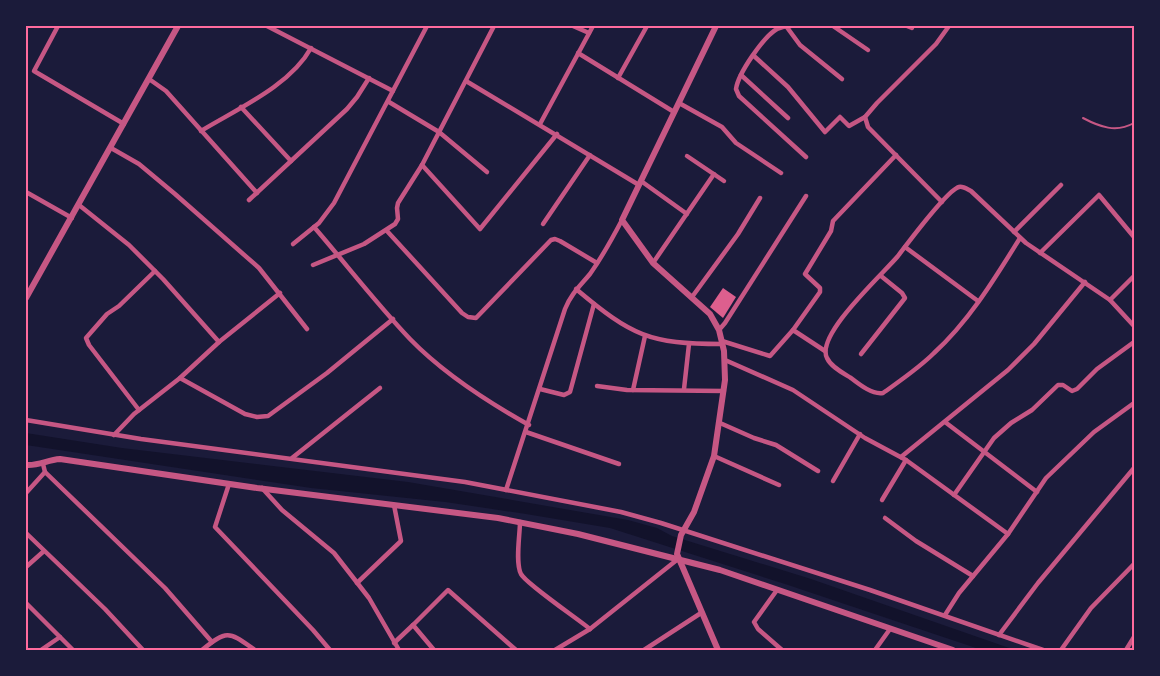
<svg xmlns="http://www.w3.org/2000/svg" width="1160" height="676" viewBox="0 0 1160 676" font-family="'Archivo Narrow',sans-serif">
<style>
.water{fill:#12122b}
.building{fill:#dd5f8e}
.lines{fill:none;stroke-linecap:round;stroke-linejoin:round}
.service{stroke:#c65784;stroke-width:2}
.minor{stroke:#c65784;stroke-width:4.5}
.tertiary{stroke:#c65784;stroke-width:6}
.neatline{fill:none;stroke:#ff6b9d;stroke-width:2}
</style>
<rect width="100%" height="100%" fill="#1b1b3a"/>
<path class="water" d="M26 433 122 448 408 482 628 520 657 528 672 536 811 579 1015 650H982L785 584 610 528 526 514 445 502 311 488 26 445Z"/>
<path class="building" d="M723 288 736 297 723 318 710 307Z"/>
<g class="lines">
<path class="service" d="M1083 118C1100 127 1116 133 1134 123"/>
<g class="minor">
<path d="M58 26 34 71 124 124"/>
<path d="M267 26 393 91"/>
<path d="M573 26 589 33"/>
<path d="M786 26 800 45 842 79"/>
<path d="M791 26C787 26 781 27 777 29 763 37 738 74 736 89L739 96 806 157"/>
<path d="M833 26 868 50"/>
<path d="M907 26 912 28"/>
<path d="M578 53 674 112"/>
<path d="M754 56 788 87 825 132 840 117 849 126 865 117"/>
<path d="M741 75 788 118"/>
<path d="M618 78 647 26"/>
<path d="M149 79 166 91 257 193"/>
<path d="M466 81 639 185"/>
<path d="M389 102 439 132 487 172"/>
<path d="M679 103 722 127 736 143 781 173"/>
<path d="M241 107 291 161"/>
<path d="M540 124 593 26"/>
<path d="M201 131C237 109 290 86 311 48"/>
<path d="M111 148 139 164 175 194 259 268 307 329"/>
<path d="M687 156 724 181"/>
<path d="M422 165 480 229 557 134"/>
<path d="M641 181 687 214"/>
<path d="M26 192 72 218"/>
<path d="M249 200 347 109 357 97 369 78"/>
<path d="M942 202 868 127 865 117 877 103 936 44 949 26"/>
<path d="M79 205 129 245 163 279 219 342"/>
<path d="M543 224 590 155"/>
<path d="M314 227C346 264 376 303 410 339 444 374 486 401 529 425"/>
<path d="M387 231 462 313 468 317 476 318 551 240 555 239 560 241 597 263"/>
<path d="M1014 232 1061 185"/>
<path d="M1020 238C995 278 970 320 934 353 919 368 901 380 883 393 873 395 860 385 851 378 843 373 831 367 827 358 815 335 883 274 898 256 908 243 947 190 959 187 963 186 967 189 971 191L1026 243 1110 300 1134 326"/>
<path d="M293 244 319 223 334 203 427 26"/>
<path d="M905 247 978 301"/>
<path d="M1040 253 1099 195 1134 237"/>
<path d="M653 263 714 174"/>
<path d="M313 265 364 244 395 224 398 219 397 208 398 203 422 165 494 26"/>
<path d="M576 289C632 336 649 344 722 344"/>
<path d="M692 297 738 234 760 198"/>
<path d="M1110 300 1134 276"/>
<path d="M719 330 725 323 806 196"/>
<path d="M793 330 820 292V288L805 274 831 231 833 221 896 155"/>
<path d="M722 341 770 356 793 330 825 351"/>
<path d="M861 354 905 298 902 293 881 276"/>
<path d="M725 360 793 390 865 438 906 460 1008 534"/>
<path d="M180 378 245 414 257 417 268 416 327 373 393 319"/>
<path d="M597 386 627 390 724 391"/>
<path d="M540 389 564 395 570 392 594 304"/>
<path d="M684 389 689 344"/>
<path d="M633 390 645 336"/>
<path d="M139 410 89 345 86 338 107 314 119 306 155 271"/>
<path d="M26 420 141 439 465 482 621 512 661 523 870 590 1043 650"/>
<path d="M945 422 1037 492"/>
<path d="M720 423 754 438 776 445 818 471"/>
<path d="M526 432 619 464"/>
<path d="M114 435 134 414 180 378 219 342 280 293"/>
<path d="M714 456 779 485"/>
<path d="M901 457 1008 370 1034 344 1085 282"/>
<path d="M292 458 380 388"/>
<path d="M45 472 165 588 212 642"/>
<path d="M833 481 860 434"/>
<path d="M229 484 215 527 313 630 330 650"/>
<path d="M262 488 282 510 334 553 369 598 399 650"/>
<path d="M506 490 565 309C571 294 580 286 590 274 602 257 612 239 622 220"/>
<path d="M26 493 45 472 43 464"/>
<path d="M954 495 994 438 1011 423 1032 410 1058 385H1063L1072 391 1077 389 1097 369 1134 342"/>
<path d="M882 500 906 460"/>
<path d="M885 518 916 541 973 576"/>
<path d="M520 522C520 534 515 563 521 574 525 583 578 619 590 629"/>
<path d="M26 533 105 609 143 650"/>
<path d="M26 567 44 551"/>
<path d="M357 583 401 541 394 505"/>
<path d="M777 590 754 622 758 629 782 650"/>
<path d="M26 603 73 650"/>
<path d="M945 615 959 593 1008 534 1046 478 1094 432 1134 403"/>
<path d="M413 625 448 590 516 650"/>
<path d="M999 635 1038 583 1134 468"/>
<path d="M394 643 413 625 434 650"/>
<path d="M41 650 60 637"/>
<path d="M202 650C228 629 229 632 255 650"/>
<path d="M555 650 590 629 678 559"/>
<path d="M644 650 701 613"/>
<path d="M875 650 890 629"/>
<path d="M1061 650 1091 608 1134 564"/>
<path d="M1126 650 1134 637"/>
</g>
<g class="tertiary">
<path d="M716 26 622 220 653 263 710 314 719 330 724 351 725 380 714 456 694 512 681 535 677 554 718 650"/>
<path d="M26 298 178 26"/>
<path d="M26 465C39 466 47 460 60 459L257 488 498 518 578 534 720 570 953 650"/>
</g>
</g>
<rect width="1160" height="676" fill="none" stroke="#1b1b3a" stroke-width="54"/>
<rect x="27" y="27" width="1106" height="622" class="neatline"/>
</svg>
